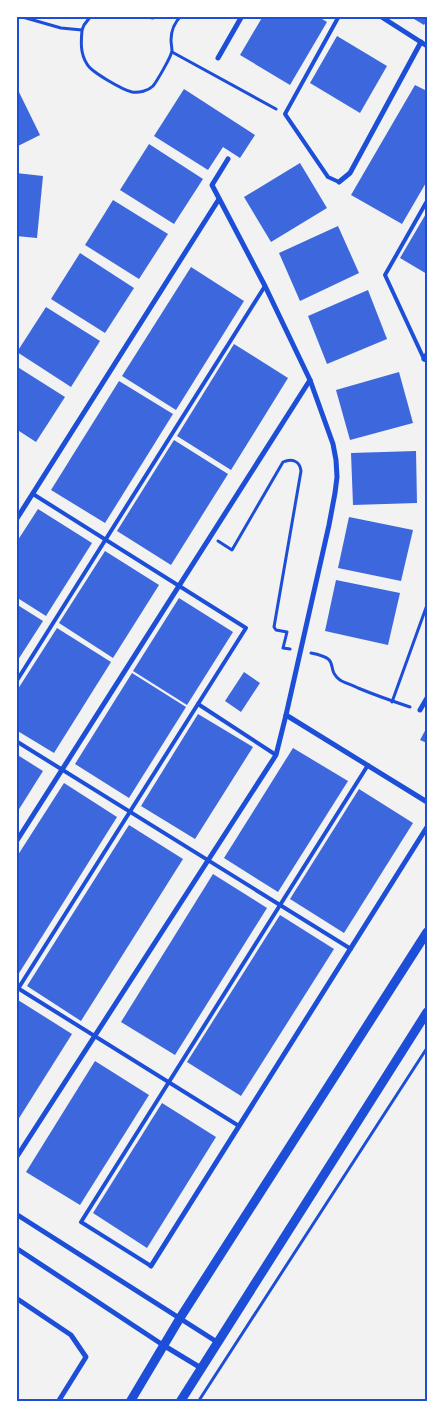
<svg xmlns="http://www.w3.org/2000/svg" width="443" height="1418" viewBox="0 0 443 1418" font-family="Signika,sans-serif">
<style>
.building{fill:#3d67dc}
.lines{fill:none;stroke-linecap:round;stroke-linejoin:round}
.path{stroke:#1d4ed8;stroke-width:3}
.service{stroke:#1d4ed8;stroke-width:4}
.minor{stroke:#1d4ed8;stroke-width:5}
.tertiary{stroke:#1d4ed8;stroke-width:9}
.neatline{fill:none;stroke:#1d4ed8;stroke-width:2}
</style>
<rect width="100%" height="100%" fill="#f2f2f2"/>
<g class="building">
<path d="M263 16H317L327 22 290 85 240 55Z"/>
<path d="M409 16H427V20L424 25Z"/>
<path d="M337 36 387 66 360 113 310 83Z"/>
<path d="M415 85 427 91V181L402 224 351 195Z"/>
<path d="M16 86 40 135 16 147Z"/>
<path d="M184 89 255 135 240 158 223 147 208 170 154 136Z"/>
<path d="M149 144 203 179 174 224 120 190Z"/>
<path d="M300 163 327 208 271 242 244 197Z"/>
<path d="M16 173 43 176 37 238 16 236Z"/>
<path d="M113 200 168 234 139 279 85 245Z"/>
<path d="M427 212V274L400 258Z"/>
<path d="M338 226 359 273 300 301 279 253Z"/>
<path d="M80 253 134 288 105 333 51 299Z"/>
<path d="M191 267 244 301 176 410 122 376Z"/>
<path d="M368 290 387 339 327 364 308 316Z"/>
<path d="M46 307 100 341 71 387 17 352Z"/>
<path d="M234 344 288 378 231 470 177 436Z"/>
<path d="M16 366 65 397 36 442 16 429Z"/>
<path d="M399 372 413 423 350 440 336 390Z"/>
<path d="M119 381 173 414 105 523 51 490Z"/>
<path d="M174 440 228 474 171 565 117 531Z"/>
<path d="M416 451 417 503 353 505 351 453Z"/>
<path d="M38 509 92 543 46 616 16 597V543Z"/>
<path d="M349 517 413 530 401 581 338 568Z"/>
<path d="M105 551 159 585 113 658 59 623Z"/>
<path d="M336 580 400 593 388 645 325 631Z"/>
<path d="M179 598 233 632 187 705 133 671Z"/>
<path d="M16 604 43 621 16 663Z"/>
<path d="M57 628 111 662 54 753 16 730V692Z"/>
<path d="M244 672 260 683 241 712 225 701Z"/>
<path d="M132 673 186 707 129 798 75 764Z"/>
<path d="M198 714 253 747 195 839 141 806Z"/>
<path d="M427 727V743L420 740Z"/>
<path d="M293 748 348 781 278 892 224 858Z"/>
<path d="M16 754 43 771 16 814Z"/>
<path d="M64 783 117 817 16 978V858Z"/>
<path d="M359 789 413 823 344 933 290 899Z"/>
<path d="M129 825 183 859 81 1021 27 986Z"/>
<path d="M213 874 267 908 175 1055 121 1022Z"/>
<path d="M280 915 334 949 241 1096 187 1062Z"/>
<path d="M18 1000 72 1034 16 1123V1004Z"/>
<path d="M95 1061 149 1095 80 1205 26 1172Z"/>
<path d="M162 1103 216 1137 147 1248 93 1213Z"/>
</g>
<g class="lines">
<g class="path">
<path d="M19 16 61 28 82 30 84 25 91 16"/>
<path d="M143 16 153 18 156 16"/>
<path d="M82 30C81 42 80 53 87 64 91 72 123 90 132 92 139 93 148 91 153 86 157 81 171 57 172 51 172 48 171 43 171 40 171 30 174 23 181 16"/>
<path d="M172 52 276 109"/>
<path d="M218 541 232 550 283 462C292 458 300 461 301 471L274 627 276 630 287 632 283 648 290 649"/>
<path d="M427 586V590"/>
<path d="M311 653C343 659 324 668 340 680 345 683 352 685 358 688 375 695 392 701 410 707"/>
<path d="M392 702 427 605"/>
<path d="M198 1402 427 1048"/>
</g>
<g class="service">
<path d="M339 182 328 177 285 114 339 16"/>
<path d="M427 201 385 275 424 359 427 361"/>
<path d="M16 682 265 286"/>
<path d="M198 704 276 755"/>
<path d="M16 741 351 949"/>
<path d="M16 987 239 1126"/>
<path d="M16 992 246 628 33 494"/>
<path d="M151 1266 81 1222 368 765"/>
</g>
<g class="minor">
<path d="M380 16 427 46"/>
<path d="M218 58 242 16"/>
<path d="M339 182 350 173 421 42"/>
<path d="M424 359 427 354"/>
<path d="M16 520 219 199"/>
<path d="M420 710 427 698"/>
<path d="M286 715 427 802"/>
<path d="M16 842 310 380"/>
<path d="M16 1158 276 755 286 715 329 525 335 493 337 477 336 460 333 444 310 380 265 286 212 185 228 159"/>
<path d="M16 1214 217 1342"/>
<path d="M16 1248 163 1345 201 1368"/>
<path d="M151 1266 427 827"/>
<path d="M16 1298 71 1335 86 1357 58 1402"/>
</g>
<g class="tertiary">
<path d="M130 1402 180 1318 427 932"/>
<path d="M180 1402 427 1012"/>
</g>
</g>
<rect width="443" height="1418" fill="none" stroke="#ffffff" stroke-width="35"/>
<rect x="18" y="18" width="408" height="1382" class="neatline"/>
</svg>
